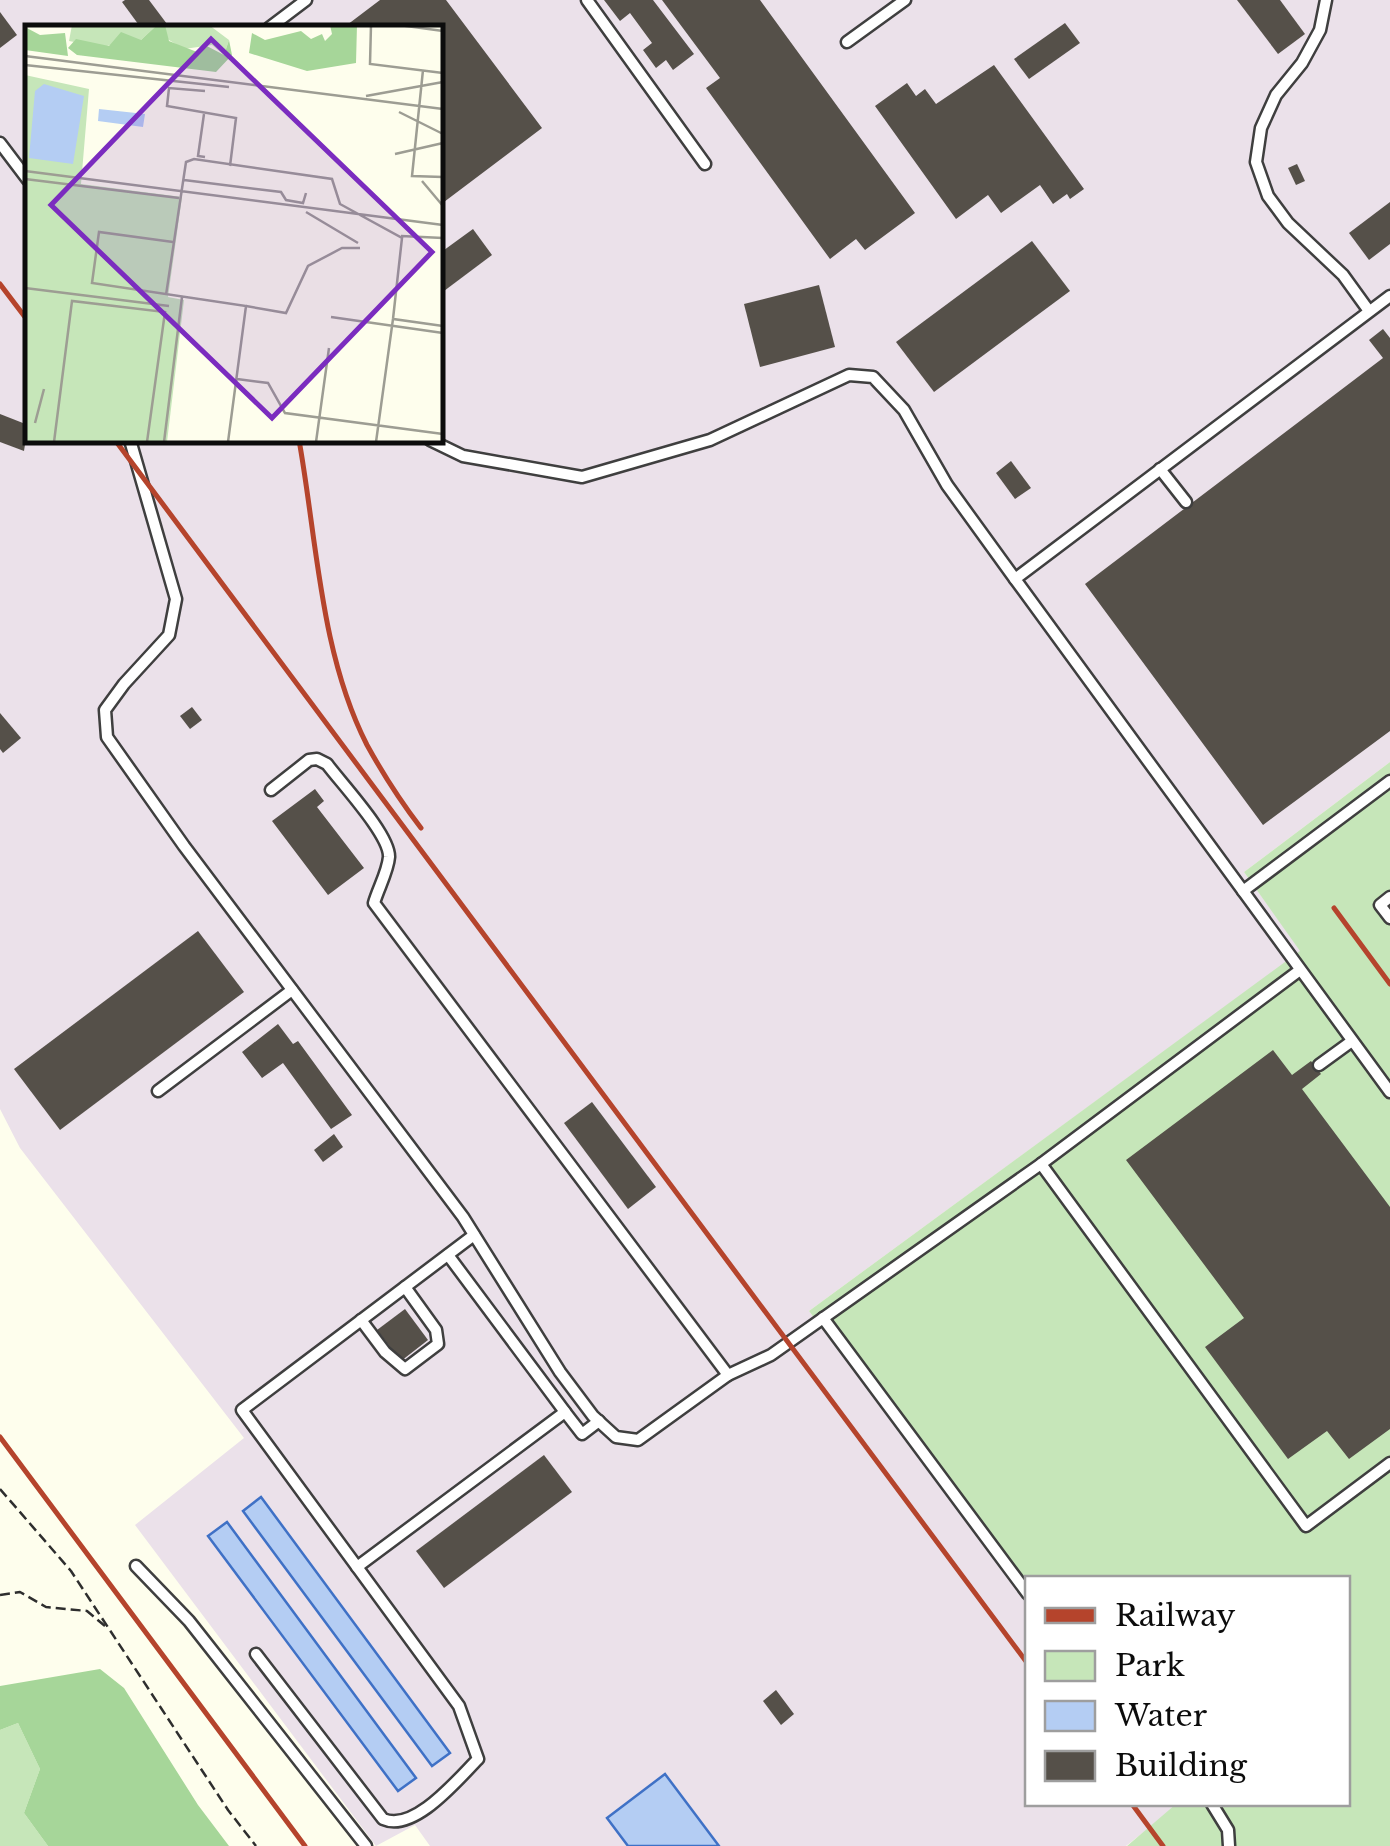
<svg xmlns="http://www.w3.org/2000/svg" width="1390" height="1846" viewBox="0 0 1390 1846" font-family="'Libre Baskerville',serif">
<style>
.industrial{fill:#ebe1ea;fill-rule:evenodd}
.green{fill:#c6e6b9}
.forest{fill:#a6d699}
.water{fill:#b4cdf3;stroke:#3f71c6;stroke-width:2.5}
.building{fill:#555049}
.lines{fill:none;stroke-linecap:round;stroke-linejoin:round}
.service-casing{stroke:#3f3f3f;stroke-width:15}
.path{stroke:#2e2e2e;stroke-width:2.5;stroke-dasharray:10 5;stroke-linecap:butt}
.service{stroke:#fff;stroke-width:10}
.rail{stroke:#b5442c;stroke-width:5}
.inset-road{fill:none;stroke:#9d9d93;stroke-width:2.5}
.view{fill:#7b2cbf;fill-opacity:0.15;stroke:#7b2cbf;stroke-width:5}
.inset-edge{fill:none;stroke:#0c0c0c;stroke-width:5}
</style>
<rect width="100%" height="100%" fill="#fefeed"/>
<path class="industrial" d="M0 0H1390V762L1244 872 1301 951 809 1311 1027 1604 1028 1804 1178 1805 1126 1846H430L415 1825 376 1846 135 1525 244 1438 20 1148 0 1109ZM28 28H440V440H28Z"/>
<g class="green">
<path d="M1390 762V1846H1127L1176 1804H1348V1578H1028L1027 1604 809 1311 1300 951 1244 872Z"/>
<path d="M18 1723 40 1769 24 1813 48 1846H0V1730Z"/>
</g>
<path class="forest" d="M100 1669 124 1688 198 1805 229 1846H48L24 1813 40 1769 18 1723 0 1730V1686Z"/>
<g class="water">
<path d="M261 1497 450 1753 432 1766 243 1511Z"/>
<path d="M227 1522 416 1778 398 1791 208 1536Z"/>
<path d="M665 1774 719 1846H628L607 1818Z"/>
</g>
<g class="building">
<path d="M125 0H149L170 28H141L122 2Z"/>
<path d="M380 0H446L542 128 440 205V28H343Z"/>
<path d="M604 0H653L694 54 673 70 666 60 656 68 643 50 652 43 630 13 620 21Z"/>
<path d="M662 0H760L915 213 865 250 856 239 830 259 706 88 720 78Z"/>
<path d="M1237 0H1280L1305 34 1278 54Z"/>
<path d="M0 12 17 35 0 48Z"/>
<path d="M1065 23 1080 43 1029 79 1014 59Z"/>
<path d="M994 65 1084 189 1070 199 1067 194 1053 204 1040 185 1001 213 988 195 956 219 875 106 907 83 916 96 925 89 936 104Z"/>
<path d="M1297 164 1305 181 1296 185 1288 168Z"/>
<path d="M1390 202V244L1369 260 1349 233Z"/>
<path d="M473 229 492 255 440 294V253Z"/>
<path d="M1032 241 1070 291 934 392 896 342Z"/>
<path d="M819 285 835 347 760 367 744 304Z"/>
<path d="M1383 329 1390 338V731L1263 825 1085 584 1383 358 1369 340Z"/>
<path d="M0 414 28 425 24 451 0 442Z"/>
<path d="M1011 461 1031 488 1015 499 996 473Z"/>
<path d="M192 707 202 720 190 729 180 716Z"/>
<path d="M0 713 21 738 3 753 0 749Z"/>
<path d="M315 789 324 801 317 807 364 868 328 895 272 821Z"/>
<path d="M198 931 244 992 60 1130 14 1069Z"/>
<path d="M278 1024 293 1044 298 1041 352 1115 331 1129 283 1063 262 1078 242 1052Z"/>
<path d="M1273 1050 1292 1075 1311 1061 1321 1074 1302 1089 1390 1207V1429L1349 1459 1327 1431 1288 1459 1205 1347 1244 1318 1126 1160Z"/>
<path d="M592 1102 656 1187 628 1209 564 1123Z"/>
<path d="M334 1134 343 1147 323 1162 314 1150Z"/>
<path d="M405 1309 428 1340 401 1361 377 1330Z"/>
<path d="M544 1455 572 1492 444 1588 416 1551Z"/>
<path d="M776 1690 794 1714 781 1725 763 1701Z"/>
</g>
<g class="lines">
<g class="service-casing">
<g id="service">
<path d="M587 0 705 164"/>
<path d="M1326 0 1320 30 1302 63 1276 95 1261 128 1256 162 1268 196 1288 223 1343 275 1369 311"/>
<path d="M269 28 306 0"/>
<path d="M847 42 905 0"/>
<path d="M0 143 28 180"/>
<path d="M1390 296 1015 579 1390 1092"/>
<path d="M130 440 176 599 169 635 124 684 105 710 107 737 184 846 463 1217 560 1372 593 1416 616 1437 638 1440 728 1375 771 1355 1041 1164 1300 970"/>
<path d="M430 440 463 456 582 477 710 440 849 375 873 377 904 410 947 485 1015 579"/>
<path d="M1160 469 1186 502"/>
<path d="M271 790 309 760 317 759 327 764C341 783 390 835 389 857 388 871 378 889 374 903L728 1375"/>
<path d="M1243 891 1390 781"/>
<path d="M1390 897 1380 905 1390 918"/>
<path d="M1319 1065 1352 1041"/>
<path d="M158 1091 292 990"/>
<path d="M1041 1164 1306 1526 1390 1463"/>
<path d="M823 1318 1028 1594"/>
<path d="M361 1320 385 1352 405 1369 438 1344 436 1330 405 1287"/>
<path d="M565 1412 582 1434 599 1421"/>
<path d="M136 1566 189 1621 366 1846"/>
<path d="M357 1567 565 1412 448 1255"/>
<path d="M256 1654 383 1819C414 1833 458 1779 478 1759L459 1706 242 1410 474 1235"/>
<path d="M1212 1804 1228 1830 1229 1846"/>
</g>
</g>
<g class="path">
<path d="M0 1489 71 1571 228 1810 256 1846"/>
<path d="M0 1595 20 1592 46 1607 87 1611 105 1626"/>
</g>
<use href="#service" class="service"/>
<g class="rail">
<path d="M0 284 28 321"/>
<path d="M115 440 1028 1664"/>
<path d="M299 440C317 540 320 653 367 745 383 774 401 802 421 828"/>
<path d="M1334 908 1390 984"/>
<path d="M0 1437 305 1846"/>
<path d="M1132 1804 1163 1846"/>
</g>
</g>
<g transform="translate(25 25)">
<rect width="418" height="418" fill="#fefeed"/>
<path d="M47 0H132L116 15 76 22 44 16ZM140 0H184L204 15 199 30 187 20 159 24 139 12ZM0 50 64 64 56 159 157 172 143 272 159 275 142 417H0Z" fill="#c6e6b9"/>
<path d="M132 0H140L144 16 172 27 178 19 199 30 204 15 207 30 191 47 52 30 43 23 51 14 84 21 96 7 116 15ZM305 0H332L331 38 282 46 224 28 227 8 240 15 276 6 286 14 297 9 300 16 307 9ZM0 2 15 10 40 8 43 31 0 25Z" fill="#a6d699"/>
<path d="M19 59 59 71 48 139 4 133 10 66ZM74 84 120 89 118 102 73 96Z" fill="#b4cdf3"/>
<path class="inset-road" d="M346 0 345 39 418 48M374 0 418 6M0 31 418 84M0 40 204 62M398 45 387 151 418 152M180 66 144 63 142 81 211 93 205 141M341 71 418 57M374 87 418 109M179 89 173 131 180 132M370 129 418 118M0 146 418 200M0 154 154 173M159 155 256 167 261 175 278 178 281 168M397 156 418 181M281 187 333 218M376 211 418 213M148 217 74 207 67 258 221 281 203 417M0 263 144 281M141 270 161 137 169 134 307 154 315 179 377 213 368 294M221 281 261 288 283 241 317 223H335M306 292 418 308M212 354 243 358 260 388 418 409M10 398 19 364M29 417 47 276 140 287 122 417M139 417 157 272M291 417 304 323M351 417 368 294 418 301"/>
<path class="view" d="M186 14 407 227 247 393 26 180Z"/>
<rect width="418" height="418" class="inset-edge"/>
</g>
<rect x="1025" y="1576" width="325" height="230" fill="#ffffff" stroke="#9e9e9e" stroke-width="2.5"/>
<rect x="1045" y="1608" width="50" height="15" fill="#b5442c" stroke="#9e9e9e" stroke-width="2.5"/>
<text x="1115" y="1626" font-size="30" fill="#0c0c0c">Railway</text>
<rect x="1045" y="1651" width="50" height="30" fill="#c6e6b9" stroke="#9e9e9e" stroke-width="2.5"/>
<text x="1115" y="1676" font-size="30" fill="#0c0c0c">Park</text>
<rect x="1045" y="1701" width="50" height="30" fill="#b4cdf3" stroke="#9e9e9e" stroke-width="2.5"/>
<text x="1115" y="1726" font-size="30" fill="#0c0c0c">Water</text>
<rect x="1045" y="1751" width="50" height="30" fill="#555049" stroke="#9e9e9e" stroke-width="2.5"/>
<text x="1115" y="1776" font-size="30" fill="#0c0c0c">Building</text>
</svg>
